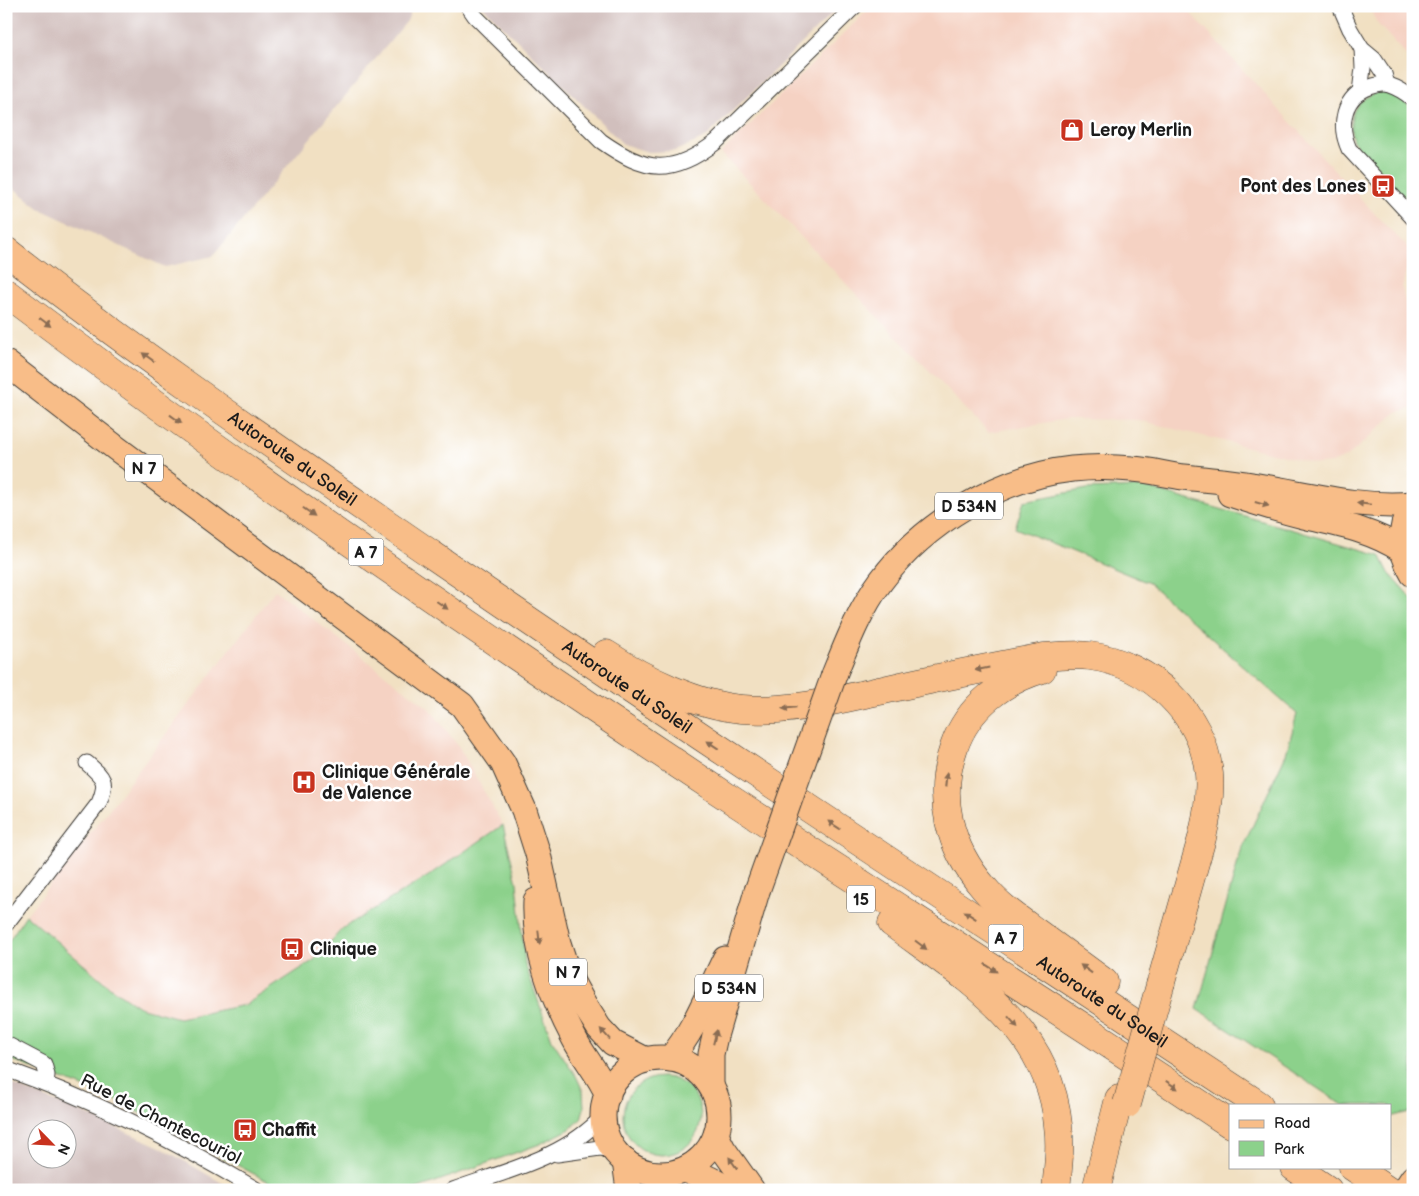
<svg xmlns="http://www.w3.org/2000/svg" width="1419" height="1196" viewBox="0 0 1419 1196" font-family="'Balsamiq Sans',sans-serif">
<style>
.built{fill:#f5d2c3}
.industrial{fill:#d1bfbd;fill-rule:evenodd}
.green{fill:#8cd18b;stroke:#547654}
.lines{fill:none;stroke-linecap:round;stroke-linejoin:round}
.street-casing{stroke:#3c3935;stroke-width:17}
.primary-casing{stroke:#3c3935;stroke-width:27}
.highway-casing{stroke:#3c3935;stroke-width:29}
.street{stroke:#fff;stroke-width:15}
.primary{stroke:#f8bd88;stroke-width:25}
.highway{stroke:#f8bd88;stroke-width:28}
.primary-bridge-casing{stroke:#3c3935;stroke-width:27;stroke-linecap:butt}
.highway-bridge-casing{stroke:#3c3935;stroke-width:29;stroke-linecap:butt}
.primary-bridge{stroke:#f8bd88;stroke-width:25}
.highway-bridge{stroke:#f8bd88;stroke-width:28}
.oneway{fill:#8a6c52}
.labels{text-anchor:middle;stroke-width:5;stroke-linejoin:round;paint-order:stroke}
.shield{fill:#fff;stroke:#606060;stroke-width:1}
.shield-label{font-size:16px;font-weight:bold;fill:#1c1c1c}
.poi-label{font-size:18px;font-weight:bold;fill:#1c1c1c;stroke:#fff;text-anchor:start}
.street-label{font-size:18px;fill:#1c1c1c;stroke:#fff}
</style>
<rect width="100%" height="100%" fill="#fff"/>
<filter id="ink" filterUnits="userSpaceOnUse"><feTurbulence type="fractalNoise" baseFrequency=".02" numOctaves="2"/><feDisplacementMap in="SourceGraphic" scale="10" xChannelSelector="R" yChannelSelector="G"/><feConvolveMatrix kernelMatrix="1 2 1 2 8 2 1 2 1" color-interpolation-filters="sRGB"/></filter>
<filter id="wash" filterUnits="userSpaceOnUse"><feTurbulence type="fractalNoise" baseFrequency=".0096" numOctaves="4" result="noise"/><feDisplacementMap in="SourceGraphic" scale="20" xChannelSelector="R" yChannelSelector="G"/><feGaussianBlur stdDeviation="1.12" result="paint"/><feColorMatrix in="noise" values="0 0 0 0 0 0 0 0 0 0 0 0 0 0 0 0 0 1.4 0 .05"/><feComposite in="paint" operator="in"/></filter>
<g filter="url(#wash)">
<rect width="100%" height="100%" fill="#f1e0c2"/>
<g class="built">
<path d="M872 6H1184L1385 225 1411 250 1402 288 1413 334V408L1397 412 1348 456 1332 463 1317 464 1138 420 1067 419 988 432 721 153Z"/>
<path d="M1368 6H1413V63L1377 23Z"/>
<path d="M275 590 430 709 459 747 503 825 430 875 343 927 314 960 245 1005 179 1018 139 1007 111 988 26 915 104 816Z"/>
</g>
<g class="industrial">
<path d="M6 6H413L407 21 213 256 165 267 40 209 6 182Z"/>
<path d="M482 6H840L705 138 675 151 648 152 623 144Z"/>
<path d="M6 1082 86 1114 160 1147 234 1190H6ZM38 1128H68V1158H38Z"/>
</g>
<g class="green">
<path d="M1378 92C1393 93 1403 99 1413 110V206L1353 141C1347 117 1353 101 1378 92Z"/>
<path d="M1144 487 1380 555 1389 573 1413 600V1111L1390 1117V1105H1343L1197 1009 1241 851 1286 754 1297 714 1149 583 1015 528 1024 501 1087 489Z"/>
<path d="M503 825 517 883 525 964 552 1040 576 1076 583 1091 584 1108 581 1119 570 1129 540 1144 413 1190H284L110 1097 6 1058V945L26 915 111 988 139 1007 179 1018 245 1005 314 960 343 928 430 875Z"/>
<circle cx="662" cy="1116" r="39"/>
</g>
</g>
<g filter="url(#ink)">
<g class="lines">
<g class="street-casing">
<g id="street">
<path d="M468 6 475 16 601 141C646 173 672 176 716 142L855 6"/>
<path d="M1340 6 1350 29 1362 49 1374 59 1384 74 1387 84"/>
<path d="M1360 92 1363 68 1362 49"/>
<path d="M1413 99C1406 93 1398 88 1389 85 1384 83 1376 85 1370 87 1343 96 1338 125 1349 149L1413 218"/>
<path d="M6 924 99 803C108 781 104 778 87 763"/>
<path d="M6 1044 44 1064 47 1075 46 1083"/>
<path d="M6 1069C94 1100 177 1142 257 1190"/>
<path d="M557 1154 600 1148 615 1151"/>
<path d="M453 1190C505 1171 565 1158 603 1116"/>
</g>
</g>
<g class="primary-casing">
<g id="primary">
<path d="M6 363 116 448 462 705 503 763 524 810 538 854 558 943 569 977 585 1006 599 1028 613 1043 646 1060"/>
<path d="M1230 494C1254 502 1279 510 1304 516 1338 524 1372 530 1402 550"/>
<path d="M1413 503C1399 527 1398 550 1413 574"/>
<path d="M834 675C847 643 860 609 881 581 924 523 1000 477 1072 469 1091 467 1113 467 1132 469 1150 470 1167 475 1184 477 1207 480 1230 481 1252 485 1305 493 1358 509 1412 504"/>
<path d="M536 901C534 950 552 996 574 1038 584 1058 599 1074 608 1095"/>
<circle cx="661" cy="1116" r="58"/>
<path d="M670 1059C695 1030 708 993 725 959"/>
<path d="M711 1085V1054L715 1036 757 891"/>
<path d="M716 1135 723 1149 752 1190"/>
<path d="M625 1161 629 1190"/>
<path d="M684 1170C700 1174 714 1179 727 1190"/>
<path d="M1405 1190 1413 1178"/>
</g>
</g>
<g class="highway-casing">
<g id="highway">
<path id="s1" d="M6 251C144 359 290 457 434 556 707 743 983 923 1259 1105"/>
<path d="M6 293C243 472 490 641 738 804 902 911 1068 1015 1230 1124"/>
<path d="M606 654C644 679 696 705 742 709 791 713 841 699 888 689 940 677 992 667 1044 657 1060 656 1075 654 1090 656 1150 664 1203 713 1209 774 1211 796 1207 817 1202 838L1161 982"/>
<path d="M1042 669C1002 681 968 707 954 747 936 797 949 848 984 888 999 906 1018 919 1036 932 1059 949 1081 965 1104 982"/>
<path d="M892 923C964 977 1049 1025 1058 1125 1061 1147 1058 1168 1056 1190"/>
<path d="M1294 1167 1328 1190"/>
<path d="M1353 1167 1387 1190"/>
<path d="M1096 1190 1119 1099"/>
</g>
</g>
<use href="#street" class="street"/>
<use href="#primary" class="primary"/>
<use href="#highway" class="highway"/>
<g class="primary-bridge-casing">
<path id="primary-bridge" d="M757 891 834 675"/>
</g>
<g class="highway-bridge-casing">
<path id="highway-bridge" d="M1127 1104 1161 982"/>
</g>
<use href="#primary-bridge" class="primary-bridge"/>
<use href="#highway-bridge" class="highway-bridge"/>
</g>
<defs><path id="oneway-solid" d="M-6-.8H1V-3.2L6.5 0L1 3.2V.8H-6Z" transform="scale(1.25)"/></defs>
<g class="oneway">
<use href="#oneway-solid" transform="translate(45 322) rotate(37)"/>
<use href="#oneway-solid" transform="translate(148 357) rotate(-144)"/>
<use href="#oneway-solid" transform="translate(176 419) rotate(36)"/>
<use href="#oneway-solid" transform="translate(1262 504) rotate(16)"/>
<use href="#oneway-solid" transform="translate(1364 504) rotate(-174)"/>
<use href="#oneway-solid" transform="translate(309 512) rotate(35)"/>
<use href="#oneway-solid" transform="translate(442 605) rotate(35)"/>
<use href="#oneway-solid" transform="translate(982 669) rotate(169)"/>
<use href="#oneway-solid" transform="translate(789 708) rotate(174)"/>
<use href="#oneway-solid" transform="translate(713 745) rotate(-146)"/>
<use href="#oneway-solid" transform="translate(946 780) rotate(-84)"/>
<use href="#oneway-solid" transform="translate(834 825) rotate(-147)"/>
<use href="#oneway-solid" transform="translate(970 915) rotate(-147)"/>
<use href="#oneway-solid" transform="translate(539 937) rotate(84)"/>
<use href="#oneway-solid" transform="translate(921 945) rotate(37)"/>
<use href="#oneway-solid" transform="translate(991 968) rotate(33)"/>
<use href="#oneway-solid" transform="translate(1086 969) rotate(-144)"/>
<use href="#oneway-solid" transform="translate(1013 1022) rotate(48)"/>
<use href="#oneway-solid" transform="translate(605 1034) rotate(-132)"/>
<use href="#oneway-solid" transform="translate(715 1037) rotate(-76)"/>
<use href="#oneway-solid" transform="translate(1172 1085) rotate(34)"/>
<use href="#oneway-solid" transform="translate(733 1163) rotate(-125)"/>
</g>
</g>
<defs>
<g id="shop-square" transform="scale(1.25)"><rect x="-9" y="-9" width="18" height="18" rx="4" fill="#c8321e" stroke="#fff"/><path d="M-5-2.5h2.3a2.7 3.5 0 0 1 5.4 0H5L5.5 6h-11ZM-1.5-2.5h3a1.5 2.3 0 0 0-3 0Z" fill="#fff"/></g>
<g id="bus-square" transform="scale(1.25)"><rect x="-9" y="-9" width="18" height="18" rx="4" fill="#c8321e" stroke="#fff"/><path d="M-5-6H5V4H4V6H2V4H-2V6H-4V4H-5ZM-3.5-4V0h7V-4ZM-3.5 1.2v1.5H-2V1.2ZM2 1.2v1.5H3.5V1.2Z" fill="#fff"/></g>
<g id="hospital-square" transform="scale(1.25)"><rect x="-9" y="-9" width="18" height="18" rx="4" fill="#c8321e" stroke="#fff"/><path d="M-5-5h3v3.5h4V-5h3V5h-3V1.5h-4V5h-3Z" fill="#fff"/></g>
</defs>
<g fill-rule="evenodd">
<use href="#shop-square" x="1072" y="130"/>
<use href="#bus-square" x="1383" y="186"/>
<use href="#hospital-square" x="304" y="782"/>
<use href="#bus-square" x="292" y="949"/>
<use href="#bus-square" x="245" y="1130"/>
</g>
<g class="labels">
<g class="shield">
<rect x="125" y="454.5" width="38" height="27" rx="4"/>
<rect x="935" y="492.5" width="68" height="27" rx="4"/>
<rect x="348.5" y="538.5" width="35" height="27" rx="4"/>
<rect x="847" y="885.5" width="28" height="27" rx="4"/>
<rect x="988.5" y="924.5" width="35" height="27" rx="4"/>
<rect x="549" y="958.5" width="38" height="27" rx="4"/>
<rect x="695" y="974.5" width="68" height="27" rx="4"/>
</g>
<g class="shield-label">
<text x="144" y="474">N 7</text>
<text x="969" y="512">D 534N</text>
<text x="366" y="558">A 7</text>
<text x="861" y="905">15</text>
<text x="1006" y="944">A 7</text>
<text x="568" y="978">N 7</text>
<text x="729" y="994">D 534N</text>
</g>
<g class="poi-label">
<text x="1090" y="136">Leroy Merlin</text>
<text x="1366" y="192" text-anchor="end">Pont des Lones</text>
<text x="322" y="778">Clinique Générale<tspan x="322" dy="21">de Valence</tspan></text>
<text x="310" y="955">Clinique</text>
<text x="262" y="1136">Chaffit</text>
</g>
<g class="street-label">
<text dy="6" stroke="none"><textPath href="#s1" startOffset="354">Autoroute du Soleil</textPath></text>
<text dy="6" stroke="none"><textPath href="#s1" startOffset="759">Autoroute du Soleil</textPath></text>
<text dy="6" stroke="none"><textPath href="#s1" startOffset="1329">Autoroute du Soleil</textPath></text>
<text transform="translate(161 1119) rotate(27)" y="6">Rue de Chantecouriol</text>
</g>
</g>
<rect width="1419" height="1196" fill="none" stroke="#fff" stroke-width="25"/>
<rect x="1229" y="1104" width="162" height="65" fill="#ffffff" stroke="#a4a4a4"/>
<rect x="1239" y="1120" width="25" height="8" fill="#f8bd88" stroke="#a4a4a4"/>
<text x="1274" y="1128" font-size="15" fill="#1c1c1c">Road</text>
<rect x="1239" y="1141" width="25" height="15" fill="#8cd18b" stroke="#a4a4a4"/>
<text x="1274" y="1154" font-size="15" fill="#1c1c1c">Park</text>
<g transform="translate(52 1144) rotate(114)"><circle r="24" fill="#ffffff" stroke="#a4a4a4"/>
<path d="M0-4L9 19L0 12L-9 19Z" fill="#c8321e"/>
<text y="-8" font-size="14" font-weight="bold" text-anchor="middle" fill="#1c1c1c">N</text>
</g>
</svg>
